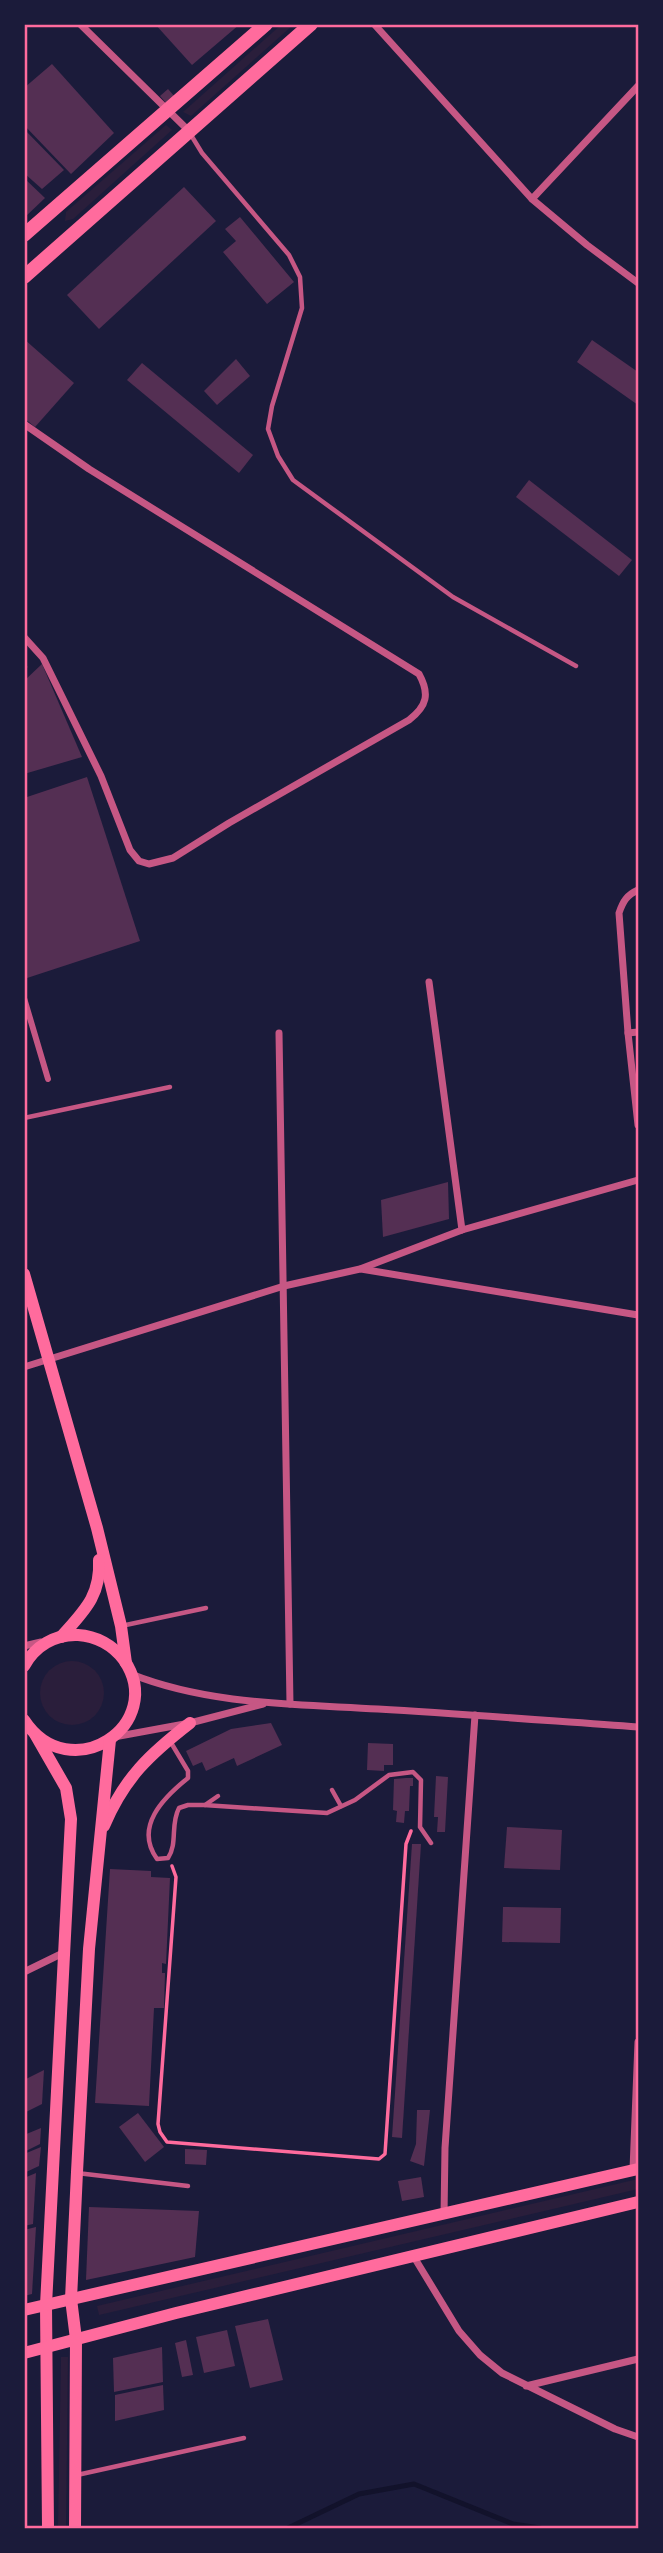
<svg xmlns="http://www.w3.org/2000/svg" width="663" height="2553" viewBox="0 0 663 2553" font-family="'Source Serif 4',serif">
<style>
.green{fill:#2a1e3b}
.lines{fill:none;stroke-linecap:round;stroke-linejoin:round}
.stream{stroke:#12122b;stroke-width:5}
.building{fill:#542f53}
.path{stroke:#ff6b9d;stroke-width:3.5}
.service{stroke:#c65784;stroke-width:4.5}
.pedestrian{stroke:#c65784;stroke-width:6}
.minor{stroke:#c65784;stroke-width:7}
.secondary{stroke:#ff6b9d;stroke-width:12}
.primary{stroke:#ff6b9d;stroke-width:14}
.neatline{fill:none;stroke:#ff6b9d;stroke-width:2.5}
</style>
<rect width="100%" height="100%" fill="#1b1b3a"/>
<g class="green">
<path d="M282 24 293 25 191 116 183 112Z"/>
<path d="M166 125 172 130 73 219 65 221 66 212Z"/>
<circle cx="72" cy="1693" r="32"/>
<path d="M638 2179V2189L99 2315 97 2306Z"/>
<path d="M61 2357H68L66 2528H58Z"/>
</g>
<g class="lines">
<path class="stream" d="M288 2528 359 2494 414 2484 513 2524 540 2528"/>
</g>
<g class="building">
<path d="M155 24H240L192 65Z"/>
<path d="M52 64 114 133 71 174 24 125V88Z"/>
<path d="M168 89 175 97 167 104 160 96Z"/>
<path d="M24 129 64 170 42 189 24 173Z"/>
<path d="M24 178 45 198 24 218Z"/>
<path d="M184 187 216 221 99 329 67 295Z"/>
<path d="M240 217 294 282 267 304 223 252 236 241 225 229Z"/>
<path d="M24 339 74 383 35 427 24 418Z"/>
<path d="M592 340 638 372V405L577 362Z"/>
<path d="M236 359 250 376 217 405 204 391Z"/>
<path d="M142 363 253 455 239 473 127 380Z"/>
<path d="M529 480 632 560 619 576 516 497Z"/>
<path d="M42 664 82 757 24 774V681Z"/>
<path d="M87 777 140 941 24 979V798Z"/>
<path d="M448 1182 449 1219 383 1237 381 1200Z"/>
<path d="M271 1723 282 1745 237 1766 234 1758 206 1771 202 1762 193 1766 186 1751 231 1729Z"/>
<path d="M368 1743 393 1744V1765H384V1771L367 1770Z"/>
<path d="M436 1776 448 1777 445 1832H437L438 1817H434Z"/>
<path d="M406 1778H413V1786H410L409 1811H405L404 1823 396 1822 397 1811 393 1810 394 1779Z"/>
<path d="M507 1827 562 1830 560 1870 504 1868Z"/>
<path d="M412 1844H421L402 2138 392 2137Z"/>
<path d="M110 1869 151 1871V1877L170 1878 166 1964 162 1963V1973H165L164 2008H154L149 2106 95 2103Z"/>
<path d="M503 1907 561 1908 560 1943 502 1942Z"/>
<path d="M44 2070 42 2104 24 2113V2080Z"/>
<path d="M417 2110H430L424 2166 410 2161 416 2144Z"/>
<path d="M138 2113 164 2147 145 2162 119 2127Z"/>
<path d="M41 2128 40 2144 24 2152V2135Z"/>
<path d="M41 2147 39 2166 24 2173V2154Z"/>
<path d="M185 2149 207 2150 206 2165 185 2164Z"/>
<path d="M36 2173 33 2224 24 2226V2178Z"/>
<path d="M421 2177 424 2197 402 2201 398 2181Z"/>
<path d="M89 2207 199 2211 195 2257 86 2280Z"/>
<path d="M36 2227 32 2294 24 2296V2230Z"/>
<path d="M268 2319 283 2380 250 2388 235 2326Z"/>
<path d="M227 2330 235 2366 204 2373 196 2337Z"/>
<path d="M186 2340 193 2375 182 2377 175 2343Z"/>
<path d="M162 2347 163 2382 114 2392 113 2358Z"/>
<path d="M163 2385 164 2410 115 2421V2395Z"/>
</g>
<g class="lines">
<path class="path" d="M172 1866 176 1877 158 2124 160 2132 167 2142 379 2159 385 2154 406 1844 411 1831"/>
<g class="service">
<path d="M191 135 202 153 289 255 300 277 302 308 272 406 268 429 278 456 293 480 453 597 576 666"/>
<path d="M24 668 25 667"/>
<path d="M24 1118 170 1087"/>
<path d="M121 1626 206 1608"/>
<path d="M170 1741 188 1771V1778C163 1798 134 1827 157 1859L168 1858C178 1843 170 1825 179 1808L188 1805H204L327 1813 355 1800 389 1775 413 1772 421 1780 420 1827 431 1843"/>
<path d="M332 1790 341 1806"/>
<path d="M205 1805 218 1796"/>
<path d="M77 2173 188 2186"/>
<path d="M77 2475 244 2438"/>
</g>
<path class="pedestrian" d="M24 998 48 1079"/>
<g class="minor">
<path d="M80 24 189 131"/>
<path d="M374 24 532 199 587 245 638 283"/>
<path d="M532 199 638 86"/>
<path d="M24 424 89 469 419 674C430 694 427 706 409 720L229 823 173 858 149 864 139 861 130 850 101 776 43 658 24 637"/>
<path d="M638 890C627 895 623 901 619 913L628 1033 638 1125"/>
<path d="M429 982 462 1230"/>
<path d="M279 1033 290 1704"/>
<path d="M628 1033 638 1032"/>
<path d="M361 1269 638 1315"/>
<path d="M24 1367 284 1286 360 1269 462 1230 638 1180"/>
<path d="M24 1646 41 1642"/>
<path d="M131 1674C209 1705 295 1704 378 1709 465 1714 552 1721 638 1727"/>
<path d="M114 1737 190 1723 263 1704"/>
<path d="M24 1972 65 1952"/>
<path d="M633 2170 638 2042"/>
<path d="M444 2215 445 2148 475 1715"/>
<path d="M414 2257 459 2331 480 2355 502 2373 615 2429 638 2437"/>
<path d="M526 2386 638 2359"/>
</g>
<g class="secondary">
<path d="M24 1274 97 1528 121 1626 126 1663"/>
<path d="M61 1637C84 1611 101 1596 99 1560"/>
<path d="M24 1666C35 1646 55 1634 78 1635 96 1636 113 1645 124 1660 168 1724 70 1790 24 1720"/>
<path d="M35 1734 66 1788 71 1819 46 2305 48 2528"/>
<path d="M104 1826C124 1778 150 1754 190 1723"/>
<path d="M24 2310 638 2169"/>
<path d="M24 2353 176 2313 638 2202"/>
<path d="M75 2528 76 2339 71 2299 77 2172 89 1949 110 1740"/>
</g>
<g class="primary">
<path d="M24 235 266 24"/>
<path d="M24 277 311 24"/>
</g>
</g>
<rect width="663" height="2553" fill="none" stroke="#1b1b3a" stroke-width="52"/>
<rect x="26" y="26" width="611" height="2501" class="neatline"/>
</svg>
